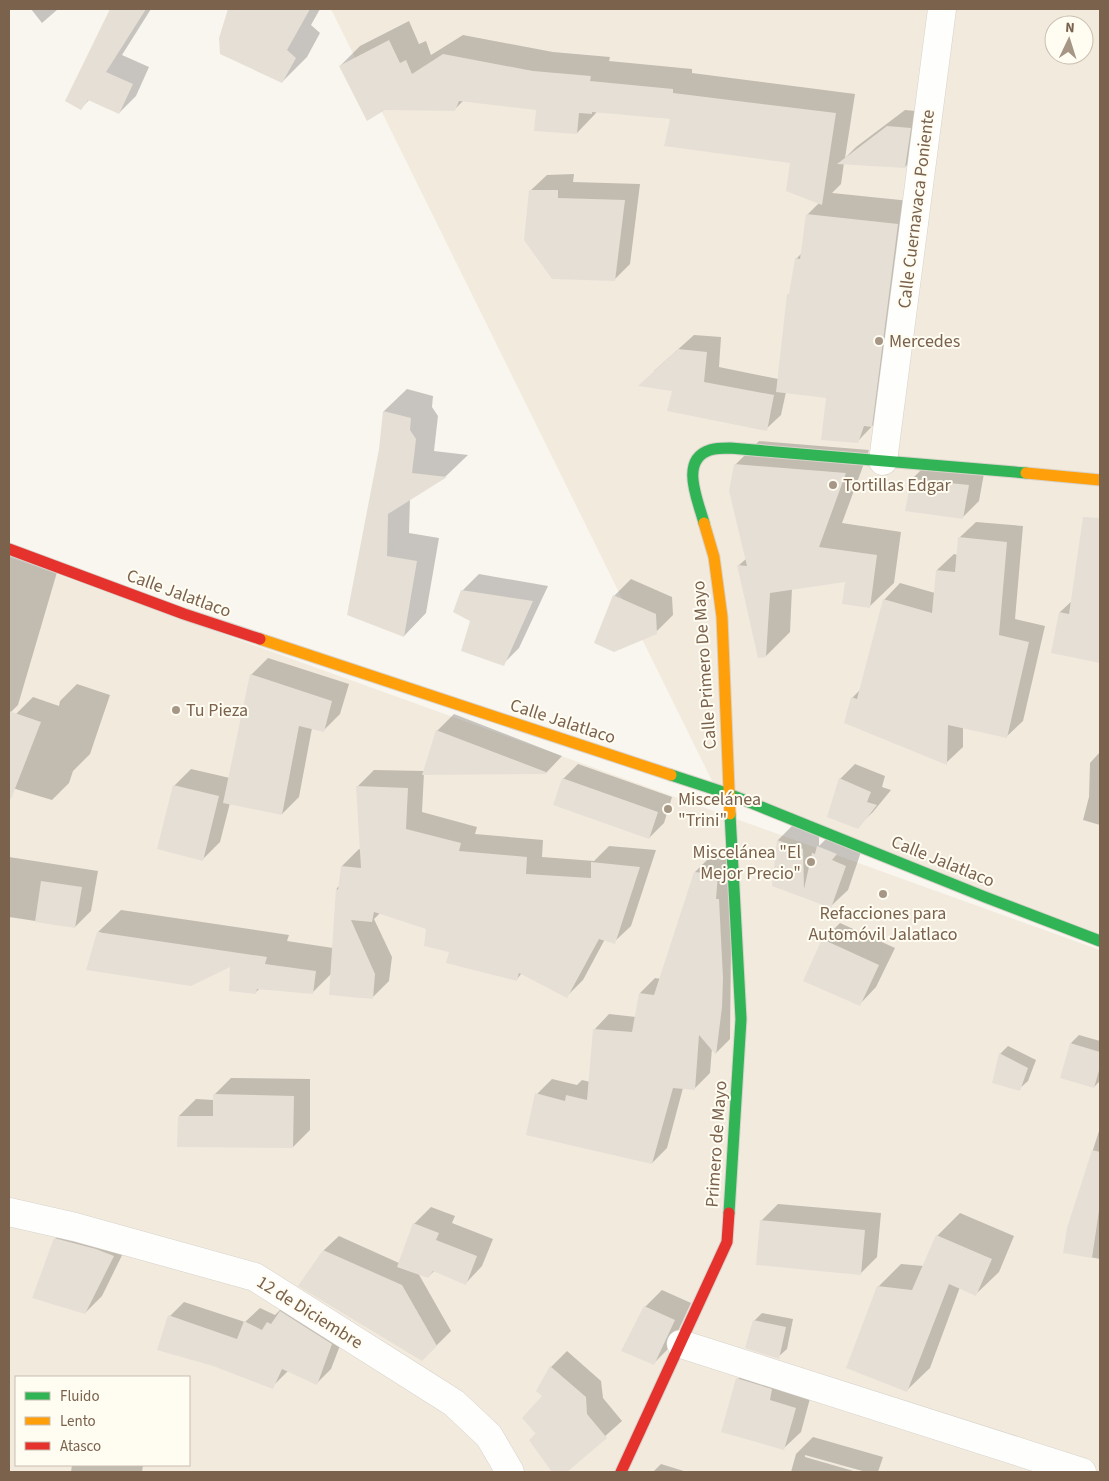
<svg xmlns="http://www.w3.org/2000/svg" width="1109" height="1481" viewBox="0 0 1109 1481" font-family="'Source Sans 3',sans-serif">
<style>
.residential{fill:#f2eadd;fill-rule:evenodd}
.shadow{fill:#0003}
.building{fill:#e6dfd6}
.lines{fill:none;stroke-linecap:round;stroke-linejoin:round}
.street-casing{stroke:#d7d2ca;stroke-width:29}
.fast-casing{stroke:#d8d2ca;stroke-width:13}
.slow-casing{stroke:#d8d2ca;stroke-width:13}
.jam-casing{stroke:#d8d2ca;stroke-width:13}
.street{stroke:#fefefd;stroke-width:28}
.fast{stroke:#30b455;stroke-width:11}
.slow{stroke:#ff9f0a;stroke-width:11}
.jam{stroke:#e5322d;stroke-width:11}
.poi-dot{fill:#a69686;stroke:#fffcf2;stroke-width:2}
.labels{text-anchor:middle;stroke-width:4;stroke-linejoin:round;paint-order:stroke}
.street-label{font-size:18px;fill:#7a624d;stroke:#fffcf2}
.poi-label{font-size:18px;fill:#7a624d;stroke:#fffcf2;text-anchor:start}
</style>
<rect width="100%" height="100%" fill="#f9f6ef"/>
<g class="residential">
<path d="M331 9H1100V936L720 797ZM1054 25H1084V55H1054Z"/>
<path d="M9 557 1100 950V1472H9ZM16 1377H189V1465H16Z"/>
</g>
<g class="shadow">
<path d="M31 9H58L42 23Z"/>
<path d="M111 9H151L122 55 149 67 136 96 119 113 90 99 81 108 67 100Z"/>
<path d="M230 9H320L311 25 320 33 307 57 282 82 220 39Z"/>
<path d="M409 21 419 44 426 41 431 55 463 35 553 52 610 57 609 61 692 69V73L855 94 845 158 856 147 905 110 927 112 922 150 905 167 844 163 841 184 832 193 920 202 879 419 857 442 827 397 786 392 781 415 766 429 674 390 654 371 694 335 721 337 719 367 778 379 788 295 791 292 796 259 802 253 807 215 819 203 792 162 671 118 597 111 596 113 577 133 538 109 464 100 454 110 340 66 360 46Z"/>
<path d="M574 174 573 182 640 184 630 264 614 280 530 191 547 175Z"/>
<path d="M407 389 433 396 432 407 438 416 434 451 468 455 446 476 410 499 409 533 439 538 426 613 404 636 349 614 380 449 384 411Z"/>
<path d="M759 441 869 450 842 523 901 532 894 583 870 606 846 581 792 588 790 632 766 656 738 566 747 558 735 465Z"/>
<path d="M929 462 985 468 979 501 962 518 912 479Z"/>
<path d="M976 522 1023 526 1015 619 1045 626 1023 721 1006 737 963 727V747L946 763 852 698 862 688 884 600 900 583 935 593 937 570 954 554 958 555 959 538Z"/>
<path d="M9 550 60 562 18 705 9 714Z"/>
<path d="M1100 553V662L1052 652 1060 612 1073 600 1092 558Z"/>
<path d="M479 574 548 586 519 648 503 664 472 620 455 611 463 590Z"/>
<path d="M631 579 672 597 673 615 656 632 614 596Z"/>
<path d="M268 658 349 684 340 714 323 731 312 728 299 797 282 814 230 803 220 842 203 859 174 786 191 769 230 778 251 675Z"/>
<path d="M77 684 110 695 90 754 73 771 69 783 52 800 9 787V735L16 714 33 697 59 706 60 701Z"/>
<path d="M454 714 562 756 546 773H424L422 812 477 827 475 834 543 840 542 857 594 861 609 846 656 850 631 926 614 942 605 939 583 980 566 997 522 973 517 979 450 951 427 928 380 913 374 919 392 957 389 981 372 998 331 974 313 992 260 988 256 992 232 965 98 932 121 910 289 935 287 941 333 948 337 888 339 886 342 866 359 849 361 850 357 787 374 770 425 771 437 731Z"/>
<path d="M1100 752V825L1083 820 1089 797 1090 763Z"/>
<path d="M578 764 672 797 664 823 649 838 563 779Z"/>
<path d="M855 764 885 776 882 787 891 790 873 812 857 827 840 779Z"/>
<path d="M795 823 819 832V846L835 830 862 849 848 890 831 906 774 886 778 840Z"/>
<path d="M9 857 98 871 91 911 75 927 9 917Z"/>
<path d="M710 857 732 859 730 1039 716 1053 712 1048 710 1073 695 1088H683L667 1148 652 1163 537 1094 552 1079 577 1085 582 1080 590 1082 594 1030 609 1014 636 1017 640 993 655 978 661 979 695 872Z"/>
<path d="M840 923 895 948 876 987 860 1004 823 940Z"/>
<path d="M1079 1035 1100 1041V1081L1094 1087 1071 1043Z"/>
<path d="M1008 1046 1036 1060 1028 1081 1019 1089 1000 1054Z"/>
<path d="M231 1078 310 1079V1130L293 1147 179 1116 196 1099 214 1100V1095Z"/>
<path d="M1100 1128V1259L1064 1252 1068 1228Z"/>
<path d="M778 1204 881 1213 877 1257 860 1274 761 1221Z"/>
<path d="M431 1207 455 1216 452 1223 493 1239 482 1266 466 1283 435 1270 428 1277 418 1273 451 1331 422 1360 300 1285 324 1250 339 1236 399 1263 414 1224Z"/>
<path d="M960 1213 1014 1236 999 1272 976 1294 960 1287 930 1368 907 1390 878 1287 901 1264 924 1266 937 1236Z"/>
<path d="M72 1222 130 1239 102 1296 85 1313 55 1239Z"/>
<path d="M662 1290 691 1303 671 1346 654 1363 645 1307Z"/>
<path d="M184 1302 245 1322 260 1308 275 1315 282 1308 346 1330 331 1369 316 1384 288 1371 272 1387 170 1316Z"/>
<path d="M762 1313 793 1319 787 1349 778 1357 754 1321Z"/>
<path d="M567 1351 601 1381 603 1398 622 1421 565 1472H553L530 1440 537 1433 544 1396 538 1390 551 1367Z"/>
<path d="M754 1362 812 1391 801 1432 784 1448 738 1379Z"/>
<path d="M813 1437 883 1457 878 1472H866L805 1455V1457L857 1472H791L796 1454Z"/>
<path d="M661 1464 687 1472H653Z"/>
<path d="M72 1465H143L142 1472H71Z"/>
</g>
<g class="building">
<path d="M110 9H146L106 72 133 84 119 114 88 100 81 110 65 101Z"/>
<path d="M228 9H310L287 50 296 58 282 83 220 54 219 38Z"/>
<path d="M389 40 400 63 406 60 412 74 443 54 533 71 591 76 590 81 673 89V93L836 113 822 205 786 191 790 163 664 146 670 119 592 112V114L579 113 577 134 534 131 536 110 459 101 455 111 385 110 367 121 339 66Z"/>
<path d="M887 126 911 128 905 168 837 164Z"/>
<path d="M529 190H558V198L625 200 615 281 552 279 524 240Z"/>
<path d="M806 214 898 224 872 427 864 426 858 443 821 440 826 398 776 392 787 294H789L795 258 800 259Z"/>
<path d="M678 349 707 352 704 382 774 395 767 431 667 411 672 391 638 386Z"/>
<path d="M383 411 411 418 410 430 416 439 412 473 447 477 388 514 387 556 417 561 404 637 347 615 379 449Z"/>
<path d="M734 464 846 473 819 547 877 555 870 608 842 604 845 582 770 593 766 657 758 658 737 565 747 566 729 491Z"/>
<path d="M911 479 969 485 963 519 905 511Z"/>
<path d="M1083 517 1100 518V663L1051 653 1059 612 1069 614Z"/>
<path d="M958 537 1007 542 999 635 1029 642 1007 738 948 725 947 765 844 723 851 697 857 699 883 599 932 613 936 570 955 572Z"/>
<path d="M461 590 533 601 504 666 461 651 470 621 453 612Z"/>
<path d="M613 595 656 614 657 634 614 652 594 643Z"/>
<path d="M250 674 332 701 324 732 299 726 282 815 223 803Z"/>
<path d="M9 711 41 722 11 799H9Z"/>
<path d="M436 730 546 772V774L422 775Z"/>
<path d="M562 778 658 812 649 839 553 805Z"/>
<path d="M839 778 871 792 867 802 877 805 858 829 827 817Z"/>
<path d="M173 785 219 796 203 861 157 849Z"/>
<path d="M356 786 408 788 406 829 461 843 459 851 527 857 526 874 591 878V862L640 867 615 944 599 939 567 998 519 973 517 981 446 963 449 952 424 946 426 929 374 912 372 922 351 920 375 974 373 999 329 995 336 888 338 890 341 866 361 868Z"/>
<path d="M777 840 803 849 804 889 812 853 815 854 817 846 837 854 832 860 846 866 831 908 772 886Z"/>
<path d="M694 872 718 874 716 899H719L723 978 722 1007 716 1055 699 1035 695 1090 673 1088 652 1164 526 1135 535 1093 565 1101 566 1095 587 1100 593 1029 632 1032 639 993 654 995Z"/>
<path d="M41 881 82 887 75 928 35 922Z"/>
<path d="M97 932 267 957 265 964 316 971 313 994 257 989 256 994 229 991 230 967 191 986 86 970Z"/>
<path d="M822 939 879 965 860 1006 803 981Z"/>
<path d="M1070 1043 1100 1052V1067L1094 1088 1060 1078Z"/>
<path d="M999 1053 1028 1068 1020 1091 992 1083Z"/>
<path d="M213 1094 294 1096 293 1148 177 1147 178 1116H213Z"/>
<path d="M1092 1150 1100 1152V1204L1092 1258 1063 1253 1067 1228Z"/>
<path d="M760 1220 865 1230 861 1275 756 1265Z"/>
<path d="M413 1223 439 1233 436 1240 477 1256 466 1285 433 1271 428 1278 397 1267Z"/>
<path d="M936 1235 992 1259 976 1296 949 1284 907 1392 846 1368 877 1286 912 1290Z"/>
<path d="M54 1238 96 1249 114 1256 85 1314 32 1298Z"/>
<path d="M323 1250 402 1285 437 1346 422 1361 298 1286Z"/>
<path d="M644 1306 675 1320 654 1365 621 1351Z"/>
<path d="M280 1311 332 1344 317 1385 282 1369 273 1389 213 1366 157 1350 168 1315 237 1339 244 1321 262 1330 267 1322 271 1324Z"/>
<path d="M753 1320 786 1327 779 1359 745 1348Z"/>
<path d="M550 1366 586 1397 587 1414 607 1438 567 1472H552L529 1440 536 1434 522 1418 542 1396 536 1391Z"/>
<path d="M736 1378 772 1389 770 1400 796 1408 784 1450 721 1432Z"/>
</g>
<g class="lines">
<g class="street-casing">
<g id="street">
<path d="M883 461 942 9"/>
<path d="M9 1212 75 1227 255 1277 454 1403 489 1436 510 1472"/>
<path d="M681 1344 1082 1472"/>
</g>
</g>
<g class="fast-casing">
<g id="fast">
<path d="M704 523C698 500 679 460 710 450 716 448 724 448 730 448L1026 473"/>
<path d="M671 775 729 794 985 897 1100 941"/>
<path d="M729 1213 741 1019 730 814"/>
</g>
</g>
<g class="slow-casing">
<g id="slow">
<path d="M1026 473 1100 480"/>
<path d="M704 523 714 557 722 617 730 814"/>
<path d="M260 639 671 775"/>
</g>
</g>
<g class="jam-casing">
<g id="jam">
<path d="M9 549 184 614 260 639"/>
<path d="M621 1472 727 1242 729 1213"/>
</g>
</g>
<use href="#street" class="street"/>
<use href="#fast" class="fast"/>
<use href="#slow" class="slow"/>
<use href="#jam" class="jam"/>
</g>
<g class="poi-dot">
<circle cx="879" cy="341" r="5"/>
<circle cx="833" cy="485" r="5"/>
<circle cx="176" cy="710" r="5"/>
<circle cx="668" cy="809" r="5"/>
<circle cx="811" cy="862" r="5"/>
<circle cx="883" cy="894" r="5"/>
</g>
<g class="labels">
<g class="street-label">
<text transform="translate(916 209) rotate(-83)" y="6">Calle Cuernavaca Poniente</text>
<text transform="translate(179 593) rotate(20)" y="6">Calle Jalatlaco</text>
<text transform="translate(704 665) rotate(-94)" y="6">Calle Primero De Mayo</text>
<text transform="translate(563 721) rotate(18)" y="6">Calle Jalatlaco</text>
<text transform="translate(943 861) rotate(22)" y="6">Calle Jalatlaco</text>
<text transform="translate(716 1144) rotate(-86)" y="6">Primero de Mayo</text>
<text transform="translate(310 1312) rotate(32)" y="6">12 de Diciembre</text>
</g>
<g class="poi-label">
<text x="889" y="347">Mercedes</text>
<text x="843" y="491">Tortillas Edgar</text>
<text x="186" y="716">Tu Pieza</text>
<text x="678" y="805">Miscelánea<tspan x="678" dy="21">"Trini"</tspan></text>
<text x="801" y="858" text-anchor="end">Miscelánea "El<tspan x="801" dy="21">Mejor Precio"</tspan></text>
<text x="883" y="919" text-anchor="middle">Refacciones para<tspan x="883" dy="21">Automóvil Jalatlaco</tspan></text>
</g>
</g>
<rect width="1109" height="1481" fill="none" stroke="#7a624d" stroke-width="20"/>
<rect x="15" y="1376" width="175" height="90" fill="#fffcf2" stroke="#cabeb0"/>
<rect x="25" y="1392" width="25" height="8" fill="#30b455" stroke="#cabeb0"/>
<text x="60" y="1401" font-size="15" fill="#7a624d">Fluido</text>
<rect x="25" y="1417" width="25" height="8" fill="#ff9f0a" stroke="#cabeb0"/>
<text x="60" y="1426" font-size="15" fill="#7a624d">Lento</text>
<rect x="25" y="1442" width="25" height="8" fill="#e5322d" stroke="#cabeb0"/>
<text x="60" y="1451" font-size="15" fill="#7a624d">Atasco</text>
<g transform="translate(1069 40) rotate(4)"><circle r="24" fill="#fffcf2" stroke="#cabeb0"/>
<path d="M0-4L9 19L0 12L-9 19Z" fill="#a69686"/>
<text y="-8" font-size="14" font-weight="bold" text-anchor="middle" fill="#7a624d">N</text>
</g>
</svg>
